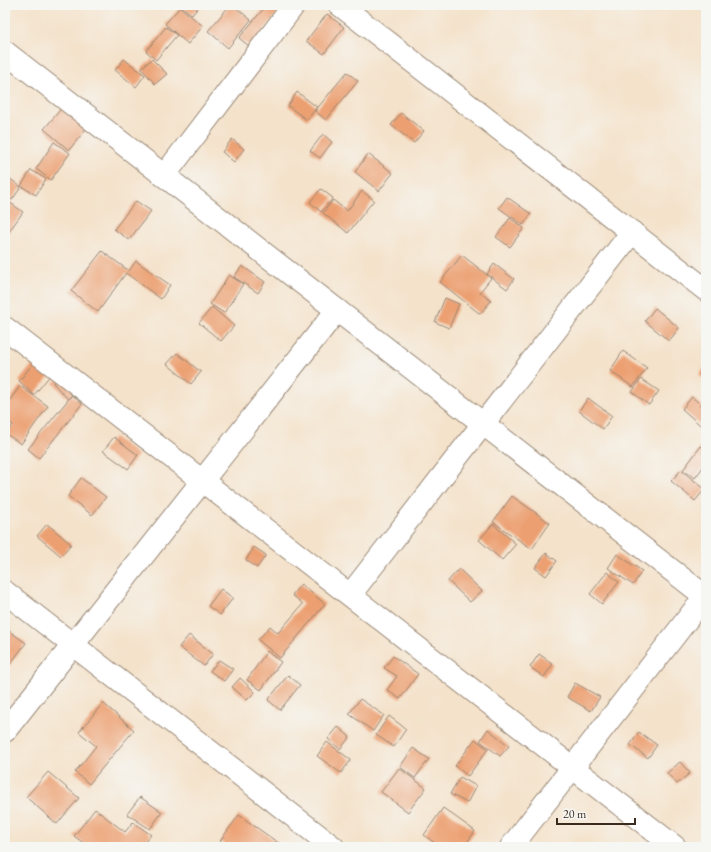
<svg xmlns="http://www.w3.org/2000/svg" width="711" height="852" viewBox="0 0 711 852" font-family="'EB Garamond',serif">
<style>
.building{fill:#eca072}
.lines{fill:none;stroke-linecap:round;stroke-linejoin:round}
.minor-casing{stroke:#988674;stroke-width:24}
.minor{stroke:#fff;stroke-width:22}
</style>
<rect width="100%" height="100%" fill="#f6f6f2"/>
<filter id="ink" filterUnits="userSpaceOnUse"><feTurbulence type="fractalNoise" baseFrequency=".025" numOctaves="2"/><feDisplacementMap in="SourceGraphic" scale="8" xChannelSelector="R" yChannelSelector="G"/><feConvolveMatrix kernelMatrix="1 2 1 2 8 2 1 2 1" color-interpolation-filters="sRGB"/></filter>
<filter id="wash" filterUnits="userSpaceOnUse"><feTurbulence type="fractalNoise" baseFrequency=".012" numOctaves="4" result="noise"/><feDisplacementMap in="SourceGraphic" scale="16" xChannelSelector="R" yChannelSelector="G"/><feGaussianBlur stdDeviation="0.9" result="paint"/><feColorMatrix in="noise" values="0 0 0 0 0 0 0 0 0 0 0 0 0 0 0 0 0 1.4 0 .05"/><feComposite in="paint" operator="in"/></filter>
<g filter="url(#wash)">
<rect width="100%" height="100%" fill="#f4e2ca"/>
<g id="blocks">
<g class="building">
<path d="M180 5H200L192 15Z"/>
<path d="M230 5H233L251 20 228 48 208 31Z"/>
<path d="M261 5H284L250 47 239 38 264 8Z"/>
<path d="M180 7 203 26 188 44 165 24Z"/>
<path d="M327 14 344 27 324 54 306 41Z"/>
<path d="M166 27 177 35 156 60 146 51Z"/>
<path d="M124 59 145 75 136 87 115 70Z"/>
<path d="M152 59 167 74 155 84 141 68Z"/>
<path d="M347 72 358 81 326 120 315 111Z"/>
<path d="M297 92 317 107 307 120 288 106Z"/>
<path d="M65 104 90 124 69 150 44 129Z"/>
<path d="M401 113 424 131 414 143 391 125Z"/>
<path d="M323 134 332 142 320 158 310 151Z"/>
<path d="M232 139 244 149 234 162 222 152Z"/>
<path d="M54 142 70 153 51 180 36 169Z"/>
<path d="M368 154 393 173 379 191 355 172Z"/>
<path d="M31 170 46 179 36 195 21 186Z"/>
<path d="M5 175 21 187 12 200 5 195Z"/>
<path d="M321 189 333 198 321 212 310 202Z"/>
<path d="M362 191 374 200 348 233 323 213 333 200 347 211Z"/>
<path d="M507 197 531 214 523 225 499 208Z"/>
<path d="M5 199 23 212 5 237Z"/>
<path d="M136 201 151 211 129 240 114 229Z"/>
<path d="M510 218 524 228 510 247 496 237Z"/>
<path d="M102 251 129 271 136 261 170 285 161 299 126 273 98 312 71 291Z"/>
<path d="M462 255 491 278 480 292 491 301 480 314 440 282Z"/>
<path d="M494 264 514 279 507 289 487 274Z"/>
<path d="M242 266 265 282 258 293 234 277Z"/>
<path d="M229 275 243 284 224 313 210 304Z"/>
<path d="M445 298 459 304 449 328 435 322Z"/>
<path d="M212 307 234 326 221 341 199 323Z"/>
<path d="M655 308 679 328 669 341 645 321Z"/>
<path d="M623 351 647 368 633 387 610 371Z"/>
<path d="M177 353 201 372 191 384 167 364Z"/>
<path d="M36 360 52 373 34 395 19 381Z"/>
<path d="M706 366V381L699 375Z"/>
<path d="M62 375 76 390 68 399 53 383Z"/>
<path d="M641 379 659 391 649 405 632 392Z"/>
<path d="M20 386 48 406 21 444 6 434 13 425 5 419V407Z"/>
<path d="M72 395 82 404 39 458 28 449Z"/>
<path d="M692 397 706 409V430L682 409Z"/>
<path d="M588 398 612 416 603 429 579 411Z"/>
<path d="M114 437 138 455 128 469 103 451Z"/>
<path d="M701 446 706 450V463L695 478 683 470Z"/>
<path d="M681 470 705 489 695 501 671 481Z"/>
<path d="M81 478 106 497 92 515 68 496Z"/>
<path d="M512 496 550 523 532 549 493 522Z"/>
<path d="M47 524 71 544 61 556 37 536Z"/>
<path d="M493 524 516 544 502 560 479 540Z"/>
<path d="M254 547 266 555 257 568 246 560Z"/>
<path d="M546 553 557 561 546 576 535 568Z"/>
<path d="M617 554 642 571 633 585 608 568Z"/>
<path d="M459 569 482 591 470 602 448 581Z"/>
<path d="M607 572 619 582 602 604 590 594Z"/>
<path d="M301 584 325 604 280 658 258 640 270 626 278 633 303 604 292 595Z"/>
<path d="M221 589 233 598 220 615 208 606Z"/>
<path d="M5 628 26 643 5 671Z"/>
<path d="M189 635 213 654 204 666 179 647Z"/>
<path d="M267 651 281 662 261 690 247 680Z"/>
<path d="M539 654 553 664 544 677 530 667Z"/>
<path d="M393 656 418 674 400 699 387 690 397 676 384 668Z"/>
<path d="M219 660 233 669 224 681 210 671Z"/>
<path d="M288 675 300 685 280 710 268 700Z"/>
<path d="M240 678 255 692 247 700 232 687Z"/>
<path d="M575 683 600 697 591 711 567 697Z"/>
<path d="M360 699 384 715 373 731 349 714Z"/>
<path d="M103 703 134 730 89 784 75 772 96 746 79 732Z"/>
<path d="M389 716 406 729 394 747 376 735Z"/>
<path d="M338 727 350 737 340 749 328 739Z"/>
<path d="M488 729 509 746 500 756 480 741Z"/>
<path d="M639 732 657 745 648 758 630 745Z"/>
<path d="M475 739 488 749 468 776 455 766Z"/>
<path d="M327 742 351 760 341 773 317 756Z"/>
<path d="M413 748 429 759 415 778 400 767Z"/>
<path d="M680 762 690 773 677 784 667 773Z"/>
<path d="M399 768 426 788 408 812 381 792Z"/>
<path d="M48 772 79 798 57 824 26 797Z"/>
<path d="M460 777 476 786 467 803 450 794Z"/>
<path d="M140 797 162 812 150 829 127 814Z"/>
<path d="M443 808 475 831 464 847H440L424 835Z"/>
<path d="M95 809 125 832 133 822 151 835 144 843 149 847H89L74 836Z"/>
<path d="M239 815 284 847H229L220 841Z"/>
</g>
</g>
</g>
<g filter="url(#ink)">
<use href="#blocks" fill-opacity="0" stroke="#988674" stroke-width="1"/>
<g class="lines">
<g class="minor-casing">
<g id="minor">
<path d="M340 5 706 290"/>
<path d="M5 52 706 597"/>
<path d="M164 176 294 5"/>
<path d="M5 328 675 847"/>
<path d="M5 592 333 847"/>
<path d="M350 595 632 232"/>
<path d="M5 731 337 310"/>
<path d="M511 847 706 595"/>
</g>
</g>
<use href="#minor" class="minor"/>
</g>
</g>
<rect width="711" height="852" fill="none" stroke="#f6f6f2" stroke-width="20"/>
<path d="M557 818v6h78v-6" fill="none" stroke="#3b2a1e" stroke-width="2"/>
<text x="563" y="818" font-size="12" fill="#3b2a1e" stroke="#f6f6f2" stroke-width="3" paint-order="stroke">20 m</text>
</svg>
